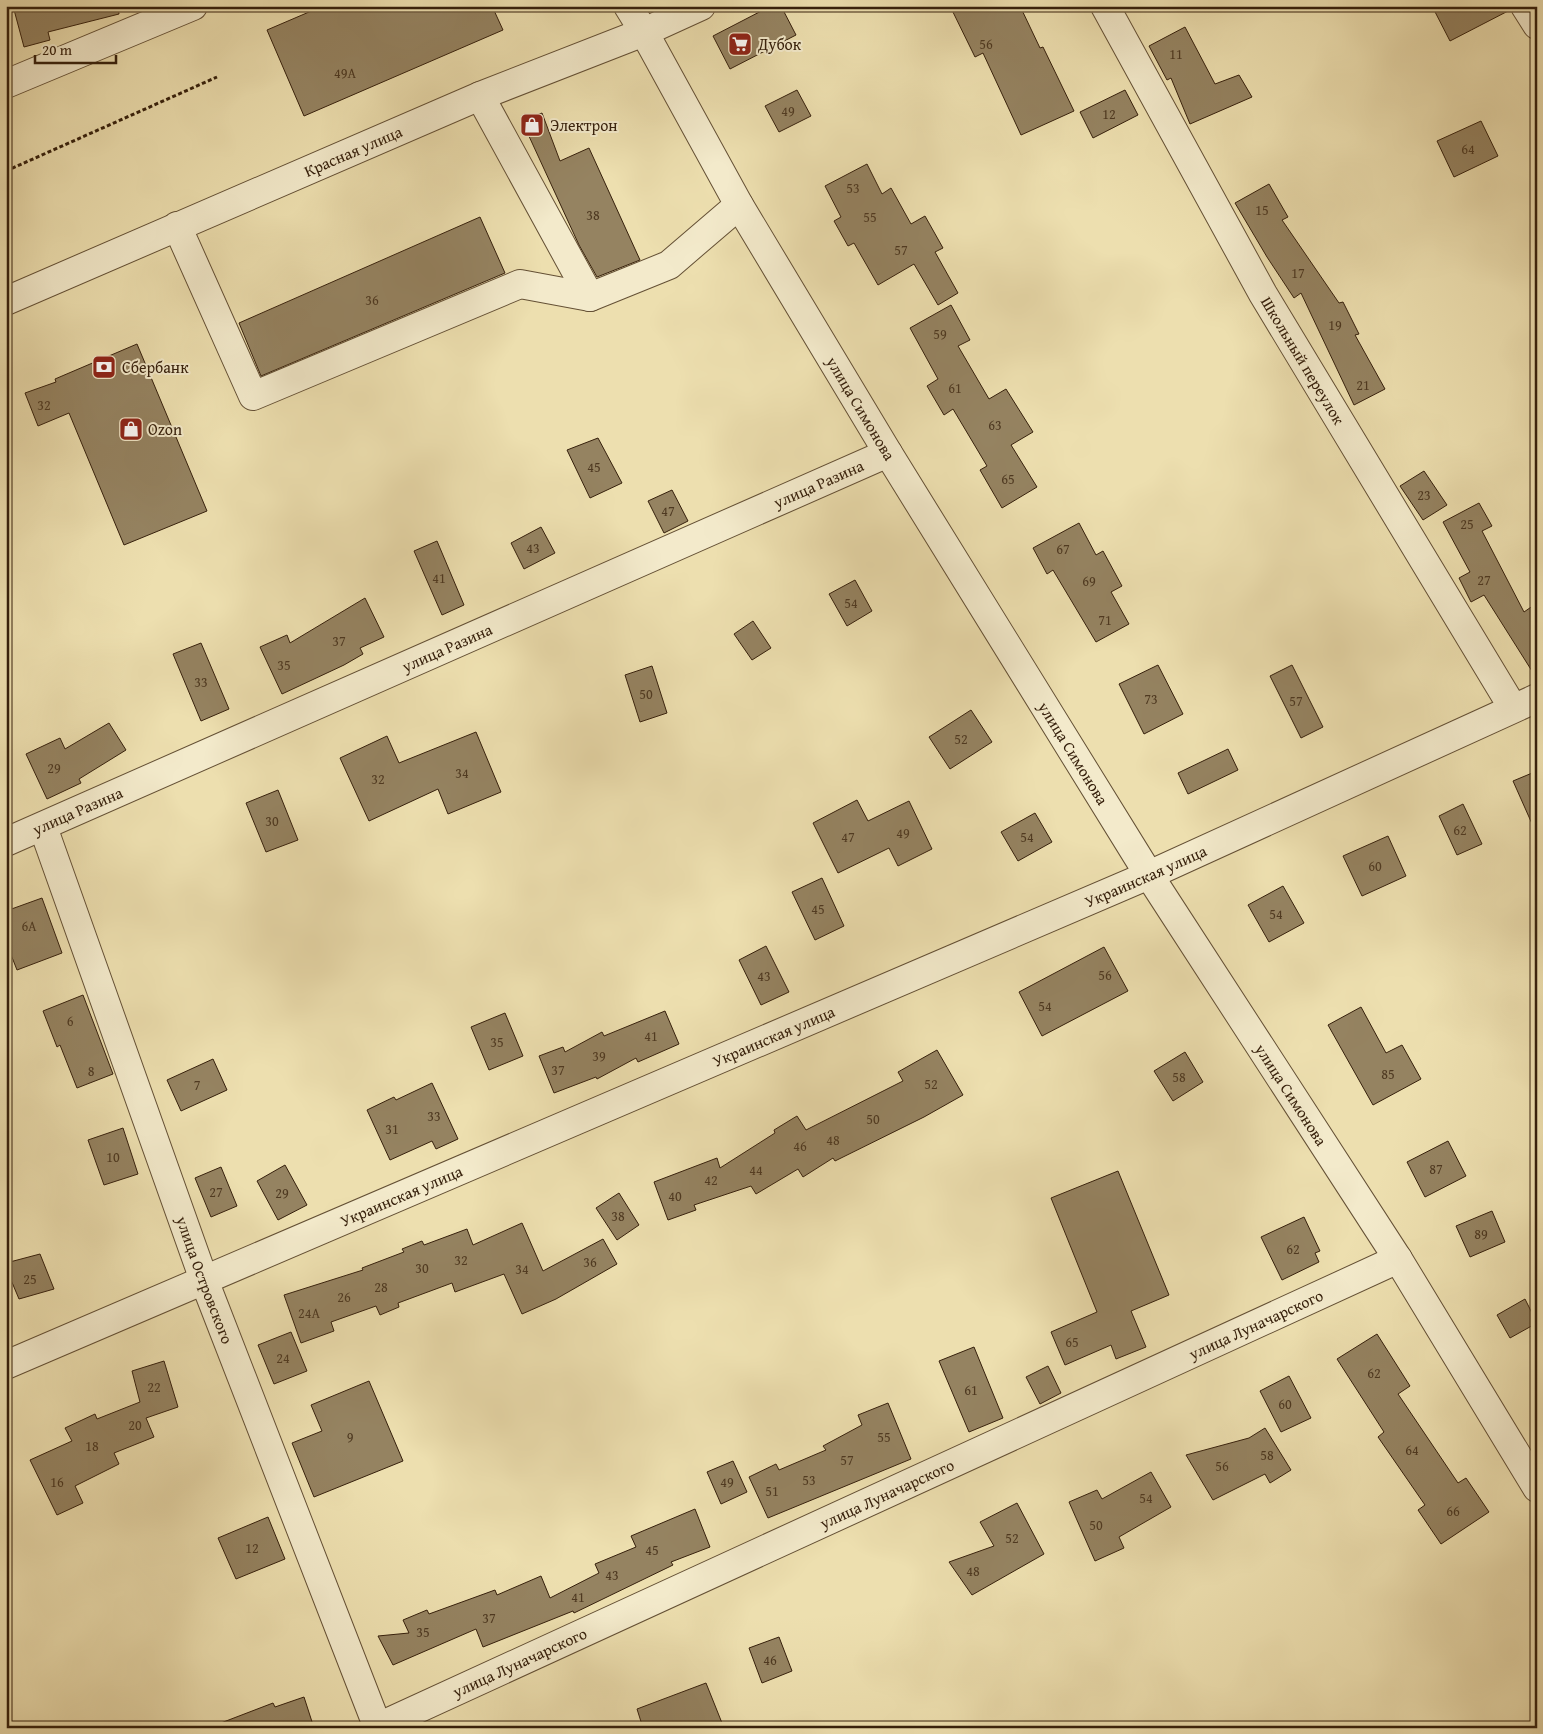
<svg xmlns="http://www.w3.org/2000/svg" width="1543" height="1734" viewBox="0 0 1543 1734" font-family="'Gentium Book Plus',serif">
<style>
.building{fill:#958361;stroke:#36200c}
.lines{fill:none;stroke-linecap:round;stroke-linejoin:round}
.minor-casing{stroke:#645035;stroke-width:30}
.path{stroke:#36200c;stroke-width:3;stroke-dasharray:4 2.5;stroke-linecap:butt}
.minor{stroke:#f3eacb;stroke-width:28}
.labels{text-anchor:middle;stroke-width:4;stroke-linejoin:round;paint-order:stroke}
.number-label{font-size:14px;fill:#4e3921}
.poi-label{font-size:16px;fill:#36200c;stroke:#f3eacb;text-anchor:start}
.street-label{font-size:16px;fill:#36200c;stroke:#f3eacb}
</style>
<rect width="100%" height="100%" fill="#eddfaf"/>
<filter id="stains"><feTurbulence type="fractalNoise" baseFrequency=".004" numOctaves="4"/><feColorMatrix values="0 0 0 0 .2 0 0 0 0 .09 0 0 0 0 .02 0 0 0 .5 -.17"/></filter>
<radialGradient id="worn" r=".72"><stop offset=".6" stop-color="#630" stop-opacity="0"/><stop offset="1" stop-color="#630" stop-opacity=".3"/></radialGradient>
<g class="building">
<path d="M13 6H118L119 14 48 32 50 40 24 47Z"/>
<path d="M323 6H492L503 30 304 116 267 30Z"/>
<path d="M771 6H781L796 35 730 69 713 36Z"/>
<path d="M950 6H1020L1040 48 1043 47 1074 111 1021 135 983 53 975 57Z"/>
<path d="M1432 6H1509L1510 10 1450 41Z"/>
<path d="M1185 27 1215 84 1239 75 1252 97 1190 124 1171 78 1167 80 1149 46Z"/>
<path d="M797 90 811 116 779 132 765 106Z"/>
<path d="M1125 90 1138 115 1093 138 1080 112Z"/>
<path d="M542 113 560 161 589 148 640 260 597 277 579 245 522 121Z"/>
<path d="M1481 121 1498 156 1454 177 1437 141Z"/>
<path d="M867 164 882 194 891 188 911 224 925 216 943 248 935 252 958 293 938 305 914 264 878 285 854 243 848 246 834 221 841 217 825 186Z"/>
<path d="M1269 184 1288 217 1282 220 1339 303 1343 302 1359 334 1355 335 1385 389 1354 405 1301 293 1294 298 1267 257 1235 203Z"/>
<path d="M480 217 505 273 261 376 239 323Z"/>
<path d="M951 305 970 340 958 346 989 399 1006 389 1033 432 1011 445 1037 487 1002 508 980 470 987 466 953 409 944 415 927 386 938 379 910 328Z"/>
<path d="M137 344 207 511 124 545 69 413 38 426 25 393 56 382 55 379Z"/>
<path d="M598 438 622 483 590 498 567 450Z"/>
<path d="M1424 471 1447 505 1423 520 1400 486Z"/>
<path d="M672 490 688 521 664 533 648 501Z"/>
<path d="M1479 503 1492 526 1482 531 1524 612 1537 603V679L1484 595 1471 602 1459 578 1470 572 1443 522Z"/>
<path d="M1079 523 1096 555 1103 551 1122 586 1111 592 1129 624 1096 642 1053 570 1047 574 1033 548Z"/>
<path d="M541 527 555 553 524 569 511 543Z"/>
<path d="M437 541 464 605 442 615 414 551Z"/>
<path d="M855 580 872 611 847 626 829 594Z"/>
<path d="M365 598 384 637 360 648 363 654 344 665 282 694 260 647 287 635 290 643Z"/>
<path d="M753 621 771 648 752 660 734 634Z"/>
<path d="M201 643 229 709 201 721 173 654Z"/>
<path d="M1158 665 1183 714 1144 734 1119 684Z"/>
<path d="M1292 665 1323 727 1301 738 1270 676Z"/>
<path d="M652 666 667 713 640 722 625 675Z"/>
<path d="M971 710 992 742 950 769 929 737Z"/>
<path d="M109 723 126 750 79 779 81 783 47 799 26 754 60 738 65 749Z"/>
<path d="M476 732 501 792 448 814 438 789 369 821 340 758 387 736 399 763Z"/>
<path d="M1228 749 1238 770 1188 794 1178 773Z"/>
<path d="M1537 771V835L1513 781Z"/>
<path d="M278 790 298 840 266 852 246 803Z"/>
<path d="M857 800 868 821 909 801 932 849 898 866 889 848 838 873 813 823Z"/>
<path d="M1463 804 1482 844 1457 855 1439 816Z"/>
<path d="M1035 813 1052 842 1018 861 1001 832Z"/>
<path d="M1388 836 1406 876 1362 896 1343 856Z"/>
<path d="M822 878 844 926 815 940 792 892Z"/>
<path d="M1283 886 1304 923 1269 942 1248 905Z"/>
<path d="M42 898 62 953 17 970 6 942V911Z"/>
<path d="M766 946 789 992 761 1005 739 960Z"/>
<path d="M1104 947 1128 991 1042 1036 1019 992Z"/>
<path d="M83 995 113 1074 77 1088 60 1045 57 1047 43 1011Z"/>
<path d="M1361 1007 1386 1053 1402 1045 1421 1079 1373 1105 1328 1025Z"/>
<path d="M665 1011 679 1044 638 1062 636 1058 597 1079 596 1077 554 1093 539 1056 563 1047 565 1052 602 1032 604 1036Z"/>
<path d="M505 1013 523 1056 489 1070 471 1027Z"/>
<path d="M937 1050 963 1095 924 1117 835 1161 833 1158 803 1177 798 1169 756 1194 751 1186 694 1205 696 1210 668 1220 654 1182 717 1158 720 1168 775 1133 774 1130 797 1116 806 1130 903 1081 898 1072Z"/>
<path d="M1185 1052 1203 1082 1173 1101 1154 1071Z"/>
<path d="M213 1059 227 1090 181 1111 167 1080Z"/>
<path d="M432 1083 458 1139 436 1149 432 1141 390 1160 367 1110 394 1097 396 1100Z"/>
<path d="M123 1128 138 1174 104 1185 88 1140Z"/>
<path d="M1448 1141 1466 1176 1425 1197 1407 1162Z"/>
<path d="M285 1165 307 1205 278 1220 257 1181Z"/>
<path d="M221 1167 237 1206 211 1217 195 1178Z"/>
<path d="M1118 1171 1169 1295 1131 1311 1146 1347 1116 1359 1111 1345 1065 1365 1051 1332 1097 1312 1051 1198Z"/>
<path d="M619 1193 639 1225 617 1240 596 1208Z"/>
<path d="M1492 1211 1505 1242 1470 1257 1456 1226Z"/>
<path d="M1304 1217 1320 1251 1315 1253 1319 1262 1282 1280 1261 1237Z"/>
<path d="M522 1223 543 1271 603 1239 617 1264 556 1299 522 1314 504 1274 455 1292 452 1283 398 1303 399 1307 380 1315 376 1306 331 1322 334 1331 301 1343 284 1295 363 1270 362 1268 404 1252 402 1249 422 1241 424 1245 467 1229 473 1245Z"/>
<path d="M40 1254 54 1289 19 1299 6 1268V1263Z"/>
<path d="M1525 1299 1537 1323 1510 1338 1497 1315Z"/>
<path d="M291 1332 307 1371 274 1384 258 1345Z"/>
<path d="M1377 1334 1410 1386 1398 1394 1458 1483 1466 1478 1489 1512 1441 1544 1418 1510 1425 1505 1378 1437 1384 1432 1337 1359Z"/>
<path d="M974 1347 1003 1418 969 1432 939 1361Z"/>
<path d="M164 1361 178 1407 146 1418 154 1437 114 1453 119 1464 75 1486 83 1503 57 1515 30 1460 72 1441 65 1428 95 1414 97 1419 140 1402 132 1371Z"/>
<path d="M1048 1366 1061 1393 1040 1404 1026 1377Z"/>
<path d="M1289 1376 1311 1418 1281 1432 1260 1391Z"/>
<path d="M369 1381 403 1461 314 1497 292 1443 322 1431 311 1405Z"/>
<path d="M888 1403 911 1459 768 1518 749 1477 776 1464 779 1470 826 1450 823 1446 862 1425 858 1415Z"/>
<path d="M1265 1428 1291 1470 1270 1483 1265 1474 1213 1500 1186 1455 1249 1438Z"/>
<path d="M733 1461 747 1492 721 1504 707 1472Z"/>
<path d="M1151 1472 1171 1507 1119 1537 1124 1548 1095 1561 1069 1502 1097 1490 1102 1499Z"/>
<path d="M1017 1503 1044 1554 972 1595 949 1562 994 1546 980 1522Z"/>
<path d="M695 1509 710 1547 671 1562 673 1565 574 1613 573 1611 483 1647 476 1629 393 1665 378 1636 409 1633 403 1620 427 1610 429 1614 495 1590 497 1595 541 1576 550 1598 599 1573 595 1564 636 1547 631 1536Z"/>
<path d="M268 1517 285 1559 236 1579 218 1538Z"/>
<path d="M779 1637 792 1671 762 1683 749 1648Z"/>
<path d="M706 1683 724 1728H643L637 1709Z"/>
<path d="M304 1697 314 1728H214L213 1726 273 1703 275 1707Z"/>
</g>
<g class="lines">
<g class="minor-casing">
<g id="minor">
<path id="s1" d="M628 6 644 32 739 205 888 453 1149 875 1398 1259 1537 1488"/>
<path id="s2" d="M1105 6 1263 294 1513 708"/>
<path d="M1525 6 1537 25"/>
<path d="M6 84 193 6"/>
<path d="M480 96 590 297"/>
<path d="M177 226 253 396 520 284 590 297 669 265 739 205"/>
<path id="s3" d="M6 301 480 96 644 32 701 6"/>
<path id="s4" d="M43 827 204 1280 378 1728"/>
<path id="s5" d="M6 842 888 453"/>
<path id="s6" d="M6 1365 1149 875 1537 698"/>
<path id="s7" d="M376 1728 1398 1259"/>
</g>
</g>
<path class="path" d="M6 171 217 77"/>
<use href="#minor" class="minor"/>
</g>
<defs>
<g id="supermarket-square" transform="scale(1.25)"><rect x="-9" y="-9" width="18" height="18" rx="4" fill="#8f2418" stroke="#f3eacb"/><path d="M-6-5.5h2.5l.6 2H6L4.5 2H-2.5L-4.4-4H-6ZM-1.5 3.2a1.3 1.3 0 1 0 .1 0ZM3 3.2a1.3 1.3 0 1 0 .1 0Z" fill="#fff"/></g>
<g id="shop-square" transform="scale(1.25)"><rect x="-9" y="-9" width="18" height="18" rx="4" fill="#8f2418" stroke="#f3eacb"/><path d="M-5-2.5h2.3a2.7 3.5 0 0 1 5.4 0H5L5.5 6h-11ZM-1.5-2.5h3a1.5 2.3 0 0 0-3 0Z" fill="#fff"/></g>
<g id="bank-square" transform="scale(1.25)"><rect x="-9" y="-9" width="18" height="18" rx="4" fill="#8f2418" stroke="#f3eacb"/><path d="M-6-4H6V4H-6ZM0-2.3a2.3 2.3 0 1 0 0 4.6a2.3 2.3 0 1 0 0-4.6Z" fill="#fff"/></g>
</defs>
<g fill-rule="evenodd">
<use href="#supermarket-square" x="740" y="44"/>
<use href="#shop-square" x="532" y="125"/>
<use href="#bank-square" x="104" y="367"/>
<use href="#shop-square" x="131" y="429"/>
</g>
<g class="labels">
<g class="number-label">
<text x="986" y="49">56</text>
<text x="1176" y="59">11</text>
<text x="345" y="78">49А</text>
<text x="788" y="116">49</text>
<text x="1109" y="119">12</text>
<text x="1468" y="154">64</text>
<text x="853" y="193">53</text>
<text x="1262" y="215">15</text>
<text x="593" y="220">38</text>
<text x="870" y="222">55</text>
<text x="901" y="255">57</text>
<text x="1298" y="278">17</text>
<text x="372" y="305">36</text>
<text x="1335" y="330">19</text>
<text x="940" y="339">59</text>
<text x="1363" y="390">21</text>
<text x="955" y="393">61</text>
<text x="44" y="410">32</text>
<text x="995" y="430">63</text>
<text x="594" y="472">45</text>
<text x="1008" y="484">65</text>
<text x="1424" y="500">23</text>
<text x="668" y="516">47</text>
<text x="1467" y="529">25</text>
<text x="533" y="553">43</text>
<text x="1063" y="554">67</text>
<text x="439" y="583">41</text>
<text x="1484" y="585">27</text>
<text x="1089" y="586">69</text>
<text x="851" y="608">54</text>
<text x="1105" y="625">71</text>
<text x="339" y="646">37</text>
<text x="284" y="670">35</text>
<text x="201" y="687">33</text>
<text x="646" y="699">50</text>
<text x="1151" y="704">73</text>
<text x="1296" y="706">57</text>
<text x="961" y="744">52</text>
<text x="54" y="773">29</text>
<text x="462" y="778">34</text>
<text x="378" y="784">32</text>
<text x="272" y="826">30</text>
<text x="1460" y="835">62</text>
<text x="903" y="838">49</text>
<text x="848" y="842">47</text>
<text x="1027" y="842">54</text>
<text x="1375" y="871">60</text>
<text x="818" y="914">45</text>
<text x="1276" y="919">54</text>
<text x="29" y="931">6А</text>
<text x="1105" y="980">56</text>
<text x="764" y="981">43</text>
<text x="1045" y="1011">54</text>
<text x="70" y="1026">6</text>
<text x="651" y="1041">41</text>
<text x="497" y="1047">35</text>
<text x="599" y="1061">39</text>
<text x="558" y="1075">37</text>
<text x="91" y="1076">8</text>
<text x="1388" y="1079">85</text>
<text x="1179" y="1082">58</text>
<text x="931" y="1089">52</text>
<text x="197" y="1090">7</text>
<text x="434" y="1121">33</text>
<text x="873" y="1124">50</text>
<text x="392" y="1134">31</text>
<text x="833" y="1145">48</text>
<text x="800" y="1151">46</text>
<text x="113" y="1162">10</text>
<text x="1436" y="1174">87</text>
<text x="756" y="1175">44</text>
<text x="711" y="1185">42</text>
<text x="216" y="1197">27</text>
<text x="282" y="1198">29</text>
<text x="675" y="1201">40</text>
<text x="618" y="1221">38</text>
<text x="1481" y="1239">89</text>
<text x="1293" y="1254">62</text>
<text x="461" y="1265">32</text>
<text x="590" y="1267">36</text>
<text x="422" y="1273">30</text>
<text x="522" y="1274">34</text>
<text x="30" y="1284">25</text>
<text x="381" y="1292">28</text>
<text x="344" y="1302">26</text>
<text x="309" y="1318">24А</text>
<text x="1072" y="1347">65</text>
<text x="283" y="1363">24</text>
<text x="1374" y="1378">62</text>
<text x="154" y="1392">22</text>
<text x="971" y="1395">61</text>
<text x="1285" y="1409">60</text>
<text x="135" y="1430">20</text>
<text x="350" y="1442">9</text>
<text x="884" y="1442">55</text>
<text x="92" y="1451">18</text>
<text x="1412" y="1455">64</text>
<text x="1267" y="1460">58</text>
<text x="847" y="1465">57</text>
<text x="1222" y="1471">56</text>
<text x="809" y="1485">53</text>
<text x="57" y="1487">16</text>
<text x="727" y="1487">49</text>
<text x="772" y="1496">51</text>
<text x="1146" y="1503">54</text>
<text x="1453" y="1516">66</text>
<text x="1096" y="1530">50</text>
<text x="1012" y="1543">52</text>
<text x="252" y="1553">12</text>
<text x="652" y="1555">45</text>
<text x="973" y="1576">48</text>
<text x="612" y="1580">43</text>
<text x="578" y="1602">41</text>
<text x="489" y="1623">37</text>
<text x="423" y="1637">35</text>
<text x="770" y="1665">46</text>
</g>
<g class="poi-label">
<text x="758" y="50">Дубок</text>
<text x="550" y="131">Электрон</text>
<text x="122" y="373">Сбербанк</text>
<text x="148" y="435">Ozon</text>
</g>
<g class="street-label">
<text dy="6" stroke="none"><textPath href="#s3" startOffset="378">Красная улица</textPath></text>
<text dy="6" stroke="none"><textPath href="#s2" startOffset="406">Школьный переулок</textPath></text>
<text dy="6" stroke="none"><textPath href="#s1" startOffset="465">улица Симонова</textPath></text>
<text dy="6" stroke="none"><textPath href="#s5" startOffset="888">улица Разина</textPath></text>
<text dy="6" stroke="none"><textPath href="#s5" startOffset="482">улица Разина</textPath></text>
<text dy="6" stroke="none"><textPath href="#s1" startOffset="870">улица Симонова</textPath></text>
<text dy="6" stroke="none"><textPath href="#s5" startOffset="78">улица Разина</textPath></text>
<text dy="6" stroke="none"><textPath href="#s6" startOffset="1240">Украинская улица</textPath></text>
<text dy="6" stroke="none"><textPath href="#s6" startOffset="835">Украинская улица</textPath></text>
<text dy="6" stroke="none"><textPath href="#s1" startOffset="1275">улица Симонова</textPath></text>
<text dy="6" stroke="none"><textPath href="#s6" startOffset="430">Украинская улица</textPath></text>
<text dy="6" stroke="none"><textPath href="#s4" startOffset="481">улица Островского</textPath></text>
<text dy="6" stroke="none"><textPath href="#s7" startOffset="968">улица Луначарского</textPath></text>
<text dy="6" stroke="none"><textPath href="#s7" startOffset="562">улица Луначарского</textPath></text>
<text dy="6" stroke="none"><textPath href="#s7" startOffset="158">улица Луначарского</textPath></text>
</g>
</g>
<rect width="1543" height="1734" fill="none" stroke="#eddfaf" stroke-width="25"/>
<rect x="8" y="8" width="1528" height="1719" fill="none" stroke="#36200c" stroke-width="2.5"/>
<rect x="12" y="12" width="1518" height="1709" fill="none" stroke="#36200c"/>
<path d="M35 55v8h81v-8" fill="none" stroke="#36200c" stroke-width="2.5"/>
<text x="42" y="55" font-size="15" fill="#36200c" stroke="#f3eacb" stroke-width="4" paint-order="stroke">20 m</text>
<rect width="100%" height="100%" filter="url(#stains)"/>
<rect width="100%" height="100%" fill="url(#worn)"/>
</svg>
